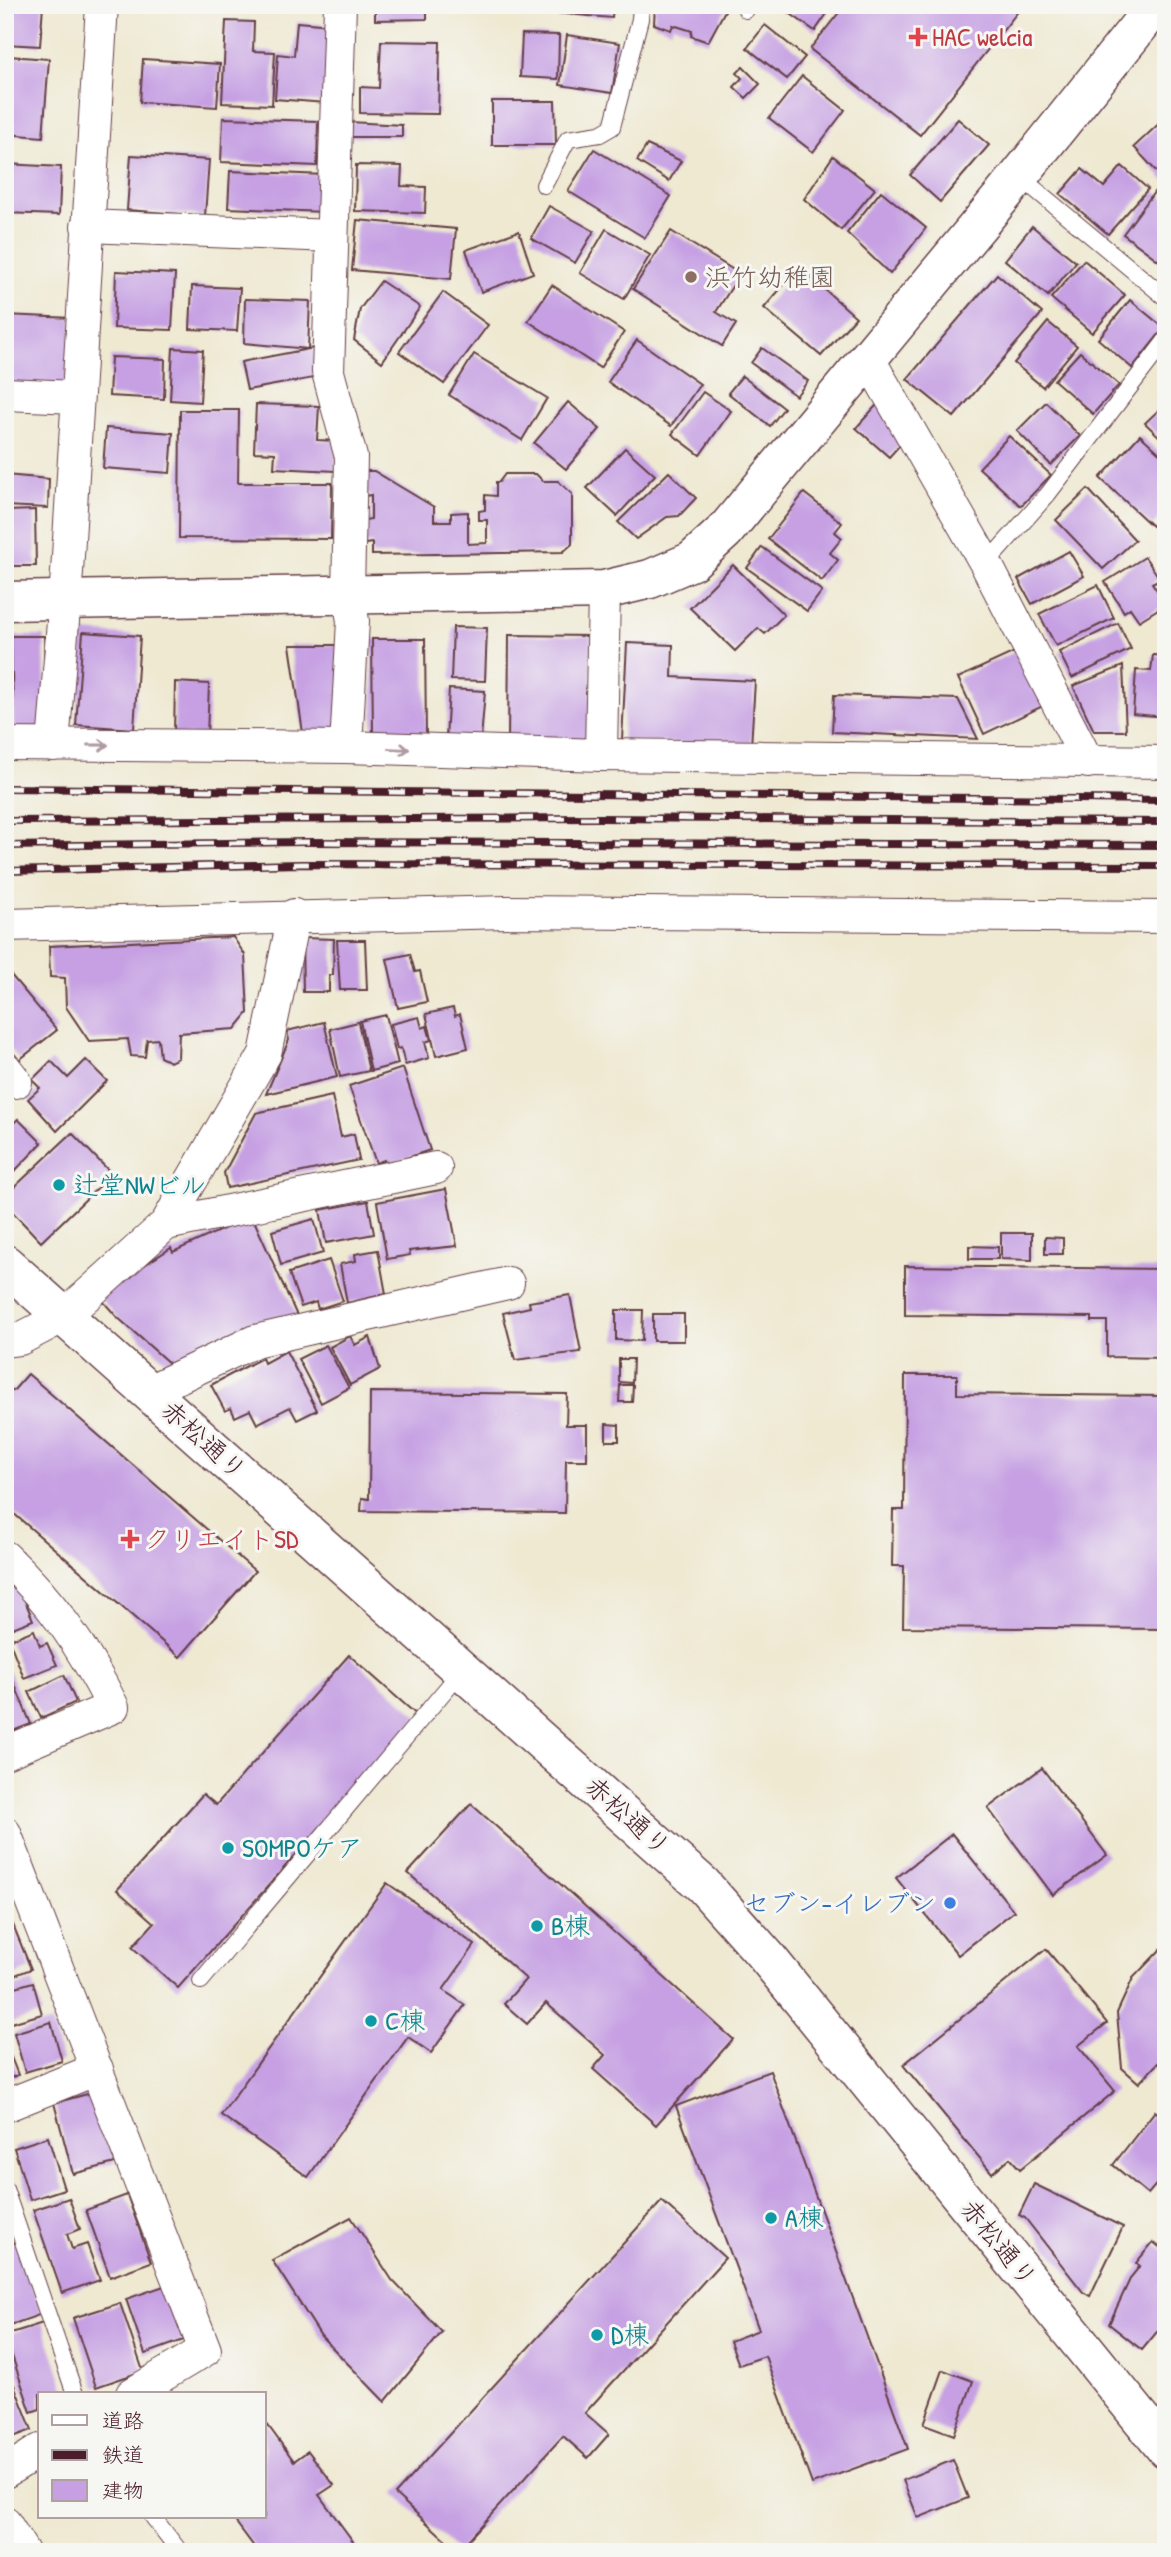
<svg xmlns="http://www.w3.org/2000/svg" width="1171" height="2557" viewBox="0 0 1171 2557" font-family="'Patrick Hand','Klee One',sans-serif">
<style>
.building{fill:#c6a0e3}
.lines{fill:none;stroke-linecap:round;stroke-linejoin:round}
.service-casing{stroke:#633d44;stroke-width:18}
.minor-casing{stroke:#633d44;stroke-width:34}
.tertiary-casing{stroke:#633d44;stroke-width:41}
.service{stroke:#fff;stroke-width:16}
.minor{stroke:#fff;stroke-width:32}
.tertiary{stroke:#fff;stroke-width:38}
.rail-casing{stroke:#4a1f2b;stroke-width:8}
.rail{stroke:#f6f6f2;stroke-width:5;stroke-dasharray:16;stroke-linecap:butt}
.oneway{stroke:#ae9aa0}
.health-dot{fill:#e0444e;stroke:#f6f6f2;stroke-width:2.5}
.education-dot{fill:#8d6e63;stroke:#f6f6f2;stroke-width:2.5}
.culture-dot{fill:#0f9aa8;stroke:#f6f6f2;stroke-width:2.5}
.shop-dot{fill:#3f7fe0;stroke:#f6f6f2;stroke-width:2.5}
.labels{text-anchor:middle;stroke-width:6;stroke-linejoin:round;paint-order:stroke}
.health-label{font-size:26px;fill:#be3a42;stroke:#f6f6f2;text-anchor:start}
.education-label{font-size:26px;fill:#785e54;stroke:#f6f6f2;text-anchor:start}
.culture-label{font-size:26px;fill:#0d838f;stroke:#f6f6f2;text-anchor:start}
.street-label{font-size:26px;fill:#4a1f2b;stroke:#f6f6f2}
.shop-label{font-size:26px;fill:#366cbe;stroke:#f6f6f2;text-anchor:end}
</style>
<rect width="100%" height="100%" fill="#f6f6f2"/>
<filter id="ink" filterUnits="userSpaceOnUse"><feTurbulence type="fractalNoise" baseFrequency=".0143" numOctaves="2"/><feDisplacementMap in="SourceGraphic" scale="14" xChannelSelector="R" yChannelSelector="G"/><feConvolveMatrix kernelMatrix="1 2 1 2 8 2 1 2 1" color-interpolation-filters="sRGB"/></filter>
<filter id="wash" filterUnits="userSpaceOnUse"><feTurbulence type="fractalNoise" baseFrequency=".00686" numOctaves="4" result="noise"/><feDisplacementMap in="SourceGraphic" scale="28" xChannelSelector="R" yChannelSelector="G"/><feGaussianBlur stdDeviation="1.57" result="paint"/><feColorMatrix in="noise" values="0 0 0 0 0 0 0 0 0 0 0 0 0 0 0 0 0 1.4 0 .05"/><feComposite in="paint" operator="in"/></filter>
<g filter="url(#wash)">
<rect width="100%" height="100%" fill="#efe9d2"/>
<g id="blocks">
<g class="building">
<path d="M5 5H43L40 46 5 44Z"/>
<path d="M375 5H427V19L375 20Z"/>
<path d="M543 5H613L612 18 542 12Z"/>
<path d="M655 5H728L708 42 691 36 692 31 673 25 671 30 654 24Z"/>
<path d="M778 5H833L815 31Z"/>
<path d="M845 5H1023L920 135 810 49Z"/>
<path d="M226 21 254 22 253 51 275 52 272 105 222 103Z"/>
<path d="M297 22 331 25 326 103 275 99 278 54 294 56Z"/>
<path d="M765 25 805 57 787 79 747 48Z"/>
<path d="M522 34 559 35 558 79 520 77Z"/>
<path d="M567 35 620 43 612 93 560 85Z"/>
<path d="M381 41 440 42 438 114 360 113V87L379 88Z"/>
<path d="M8 56 49 59 43 137 5 134Z"/>
<path d="M143 59 220 64 217 107 140 102Z"/>
<path d="M743 67 760 84 746 98 734 87 742 78 737 73Z"/>
<path d="M802 76 845 110 813 152 769 118Z"/>
<path d="M492 101H555L556 145H492Z"/>
<path d="M1166 117V182L1134 147Z"/>
<path d="M223 118 318 121 317 166 221 162Z"/>
<path d="M958 119 989 145 940 202 910 175Z"/>
<path d="M349 122 402 125V137H349Z"/>
<path d="M647 145 681 161 669 181 637 161Z"/>
<path d="M594 149 671 196 645 238 568 191Z"/>
<path d="M131 155 209 160 205 216 127 210Z"/>
<path d="M833 156 875 189 841 230 804 199Z"/>
<path d="M5 164 61 167 59 215 5 213Z"/>
<path d="M356 165 402 166 401 186 426 187 425 213 355 211Z"/>
<path d="M1122 166 1148 189 1108 234 1060 194 1082 169 1104 187Z"/>
<path d="M230 171 325 175 324 212 228 208Z"/>
<path d="M881 191 926 228 890 274 847 233Z"/>
<path d="M1155 191 1166 200V266L1123 234Z"/>
<path d="M549 206 594 231 575 263 531 238Z"/>
<path d="M357 220 456 229 451 279 352 270Z"/>
<path d="M1032 226 1076 262 1048 296 1005 260Z"/>
<path d="M606 229 650 255 624 299 580 273Z"/>
<path d="M519 231 533 273 481 292 466 250Z"/>
<path d="M671 231 740 274 716 312 736 324 722 346 633 289Z"/>
<path d="M1084 260 1125 295 1092 333 1051 298Z"/>
<path d="M799 267 856 317 821 356 764 308Z"/>
<path d="M116 271 175 274 172 330 114 328Z"/>
<path d="M997 274 1042 313 954 417 907 379Z"/>
<path d="M381 281 420 307 382 362 354 340 360 309Z"/>
<path d="M552 285 624 332 600 368 528 321Z"/>
<path d="M192 286 240 288 237 331 190 329Z"/>
<path d="M443 292 488 325 444 384 399 352Z"/>
<path d="M245 299 310 301 308 349 244 343Z"/>
<path d="M1130 300 1164 328 1132 368 1098 339Z"/>
<path d="M5 315 72 318 70 388 5 385Z"/>
<path d="M1048 322 1077 346 1043 387 1014 363Z"/>
<path d="M637 340 700 384 671 426 608 382Z"/>
<path d="M173 348 203 350 200 402 170 400Z"/>
<path d="M314 348 319 377 247 390 241 362Z"/>
<path d="M762 348 808 381 796 396 751 363Z"/>
<path d="M1080 352 1119 385 1093 414 1054 380Z"/>
<path d="M474 354 547 398 522 440 449 395Z"/>
<path d="M111 357 165 359 164 399 109 396Z"/>
<path d="M742 376 784 408 770 426 728 393Z"/>
<path d="M703 392 731 411 700 455 672 434Z"/>
<path d="M882 399 908 436 889 457 856 428Z"/>
<path d="M568 402 600 429 566 469 534 443Z"/>
<path d="M1046 402 1080 436 1051 465 1017 431Z"/>
<path d="M1166 403V443L1145 423Z"/>
<path d="M256 404 319 406 317 440 337 441 336 471 274 468 275 453 254 452Z"/>
<path d="M180 410H239L238 483H332L331 539 179 538Z"/>
<path d="M106 428 173 433 170 473 103 468Z"/>
<path d="M1140 435 1166 459V511L1152 526 1100 478Z"/>
<path d="M1009 436 1051 475 1021 506 979 468Z"/>
<path d="M625 448 655 475 617 516 587 488Z"/>
<path d="M365 471H374L434 507V521H451V513L468 512V544L487 543V520H479V511L485 510V495L496 496V482H499L505 474H536L543 481H558L572 494V544L563 552 372 555V543L365 544V520L371 519V495L365 496Z"/>
<path d="M669 472 696 498 679 516 667 517 636 539 618 522Z"/>
<path d="M5 475 49 479 48 508 5 506Z"/>
<path d="M1088 489 1135 540 1103 569 1056 520Z"/>
<path d="M804 493 842 523 835 532 842 538 830 553 838 560 822 581 768 539Z"/>
<path d="M35 510 36 566H5V511Z"/>
<path d="M762 547 822 591 807 611 747 568Z"/>
<path d="M1069 551 1084 576 1032 604 1018 579Z"/>
<path d="M1145 557 1160 579 1152 583 1166 604 1139 621 1130 608 1124 612 1105 582Z"/>
<path d="M733 565 784 615 765 634 758 628 735 651 690 608Z"/>
<path d="M1098 585 1114 618 1056 646 1039 614Z"/>
<path d="M1118 623 1131 649 1072 678 1059 652Z"/>
<path d="M453 627 487 628 485 681 451 680Z"/>
<path d="M83 632 140 636 134 729 76 725Z"/>
<path d="M509 635 591 636V747L508 746Z"/>
<path d="M11 636H44L46 740 14 741Z"/>
<path d="M372 639H425L426 736H373Z"/>
<path d="M627 643 673 645 672 677 755 681 751 747 622 740Z"/>
<path d="M290 645H343V734L303 733Z"/>
<path d="M1021 649 1047 704 984 734 958 678Z"/>
<path d="M1153 655 1166 656V717L1133 714 1136 670 1151 671Z"/>
<path d="M1123 666 1126 731H1094L1073 686Z"/>
<path d="M175 682 209 684 207 736 174 735Z"/>
<path d="M449 689 485 691 481 740 446 738Z"/>
<path d="M834 695 958 699 978 739 832 732Z"/>
<path d="M233 937 245 955 248 1013 235 1029 179 1033 178 1058 170 1062 160 1057 158 1039 147 1040 145 1057 131 1056 128 1039 89 1041 66 1007 65 978 50 977 49 946Z"/>
<path d="M302 938 334 939 333 975H329V992H303Z"/>
<path d="M337 940H365L367 990H340Z"/>
<path d="M410 954 415 972 420 971 427 1002 398 1008 387 959Z"/>
<path d="M5 968 57 1030 19 1060 5 1043Z"/>
<path d="M453 1008 455 1016 460 1014 468 1048 436 1056 426 1014Z"/>
<path d="M386 1015 398 1064 371 1071 360 1021Z"/>
<path d="M419 1017 422 1028 427 1026 431 1040 425 1042 429 1058 405 1065 401 1048 397 1049 391 1024Z"/>
<path d="M324 1022 337 1077 266 1094 289 1040 287 1031Z"/>
<path d="M358 1022 369 1071 340 1077 330 1029Z"/>
<path d="M86 1060 107 1081 57 1131 28 1099 40 1088 32 1080 51 1061 68 1078Z"/>
<path d="M403 1068 430 1150 386 1165 384 1160 376 1163 349 1086Z"/>
<path d="M332 1096 341 1137 354 1134 359 1160 227 1188 224 1173 256 1113Z"/>
<path d="M18 1119 42 1143 5 1181V1131Z"/>
<path d="M72 1133 112 1174 41 1242 5 1204V1196Z"/>
<path d="M446 1189 457 1246 409 1251 410 1255 387 1259 377 1202Z"/>
<path d="M368 1201 374 1234 326 1243 320 1210Z"/>
<path d="M252 1216 298 1318 214 1344 170 1364 116 1316 101 1299 107 1289 171 1248 173 1252Z"/>
<path d="M314 1219 323 1253 281 1265 272 1231Z"/>
<path d="M1001 1233H1032V1260L1001 1259Z"/>
<path d="M1045 1237 1063 1238V1254H1045Z"/>
<path d="M969 1246 998 1247V1259H969Z"/>
<path d="M378 1250 386 1294 347 1303 340 1264 356 1261 355 1254Z"/>
<path d="M329 1260 343 1301 318 1309 316 1302 301 1307 289 1273Z"/>
<path d="M905 1266 1166 1269V1358L1107 1357V1321H1092V1317L905 1315Z"/>
<path d="M570 1295 581 1352 515 1360 503 1313 530 1307 529 1302Z"/>
<path d="M616 1310H643L642 1341 616 1340Z"/>
<rect x="653" y="1314" width="31" height="27"/>
<path d="M350 1336 355 1345 370 1337 380 1369 350 1385 330 1347Z"/>
<path d="M326 1345 349 1388 321 1403 298 1359Z"/>
<path d="M286 1351 317 1410 297 1420 290 1407 257 1424 250 1410 235 1417 231 1408 225 1411 211 1385 262 1358 264 1363Z"/>
<path d="M619 1359H633L632 1383 619 1382Z"/>
<path d="M28 1374 255 1571 180 1657 5 1506V1384L13 1391Z"/>
<path d="M905 1375H957V1394L1166 1396V1629L903 1627 904 1566H892L893 1510H904Z"/>
<path d="M620 1385H633L632 1402H619Z"/>
<path d="M370 1392 567 1394 566 1425H587V1460H566L565 1513 361 1511 362 1498 369 1499Z"/>
<path d="M606 1424 619 1425V1441H606Z"/>
<path d="M18 1584 33 1620 5 1631V1590Z"/>
<path d="M34 1630 40 1646 47 1643 57 1665 24 1678 9 1640Z"/>
<path d="M349 1655 418 1716 178 1988 132 1947 154 1923 117 1890 203 1794 216 1805Z"/>
<path d="M9 1671 31 1724 5 1734V1673Z"/>
<path d="M64 1675 76 1702 41 1718 29 1692Z"/>
<path d="M1042 1768 1107 1855 1053 1895 988 1808Z"/>
<path d="M471 1804 733 2039 656 2125 593 2069 605 2055 546 2003 527 2024 504 2004 526 1979 408 1873Z"/>
<path d="M952 1834 1014 1911 958 1955 896 1878Z"/>
<path d="M387 1883 475 1945 443 1990 465 2005 431 2053 408 2037 308 2177 221 2115Z"/>
<path d="M5 1905 31 1969 5 1979Z"/>
<path d="M1046 1949 1107 2023 1078 2046 1115 2091 1020 2169 1010 2158 992 2173 903 2065Z"/>
<path d="M1161 1949 1166 1954V2070L1158 2063 1139 2083 1122 2068 1117 2013 1133 1978Z"/>
<path d="M33 1982 42 2014 8 2024 5 1990Z"/>
<path d="M51 2022 62 2061 25 2072 14 2033Z"/>
<path d="M5 2042 18 2075 5 2080Z"/>
<path d="M770 2071 908 2449 812 2484 765 2356 739 2365 730 2341 759 2330 676 2106Z"/>
<path d="M95 2092 115 2163 73 2174 54 2103Z"/>
<path d="M1155 2111 1166 2120V2173L1148 2194 1113 2165Z"/>
<path d="M48 2137 64 2189 30 2200 14 2148Z"/>
<path d="M1034 2184 1123 2227 1090 2296 1083 2292 1025 2218 1019 2215Z"/>
<path d="M127 2195 151 2262 110 2277 86 2210Z"/>
<path d="M69 2198 80 2229 67 2234 72 2249 87 2244 100 2280 62 2293 33 2210Z"/>
<path d="M662 2201 725 2258 585 2413 609 2434 588 2458 563 2436 458 2551 395 2494Z"/>
<path d="M351 2217 392 2280 442 2332 385 2402 321 2336 272 2260Z"/>
<path d="M15 2242 42 2314 5 2327V2246Z"/>
<path d="M1153 2242 1166 2252V2321L1142 2350 1109 2324 1131 2277 1140 2266 1136 2263Z"/>
<path d="M164 2286 184 2340 145 2354 126 2299Z"/>
<path d="M120 2303 143 2371 96 2387 73 2318Z"/>
<path d="M43 2323 67 2394H40V2409L31 2412 5 2335Z"/>
<path d="M5 2362 32 2430 5 2440Z"/>
<path d="M943 2370 973 2381 954 2435 924 2424Z"/>
<path d="M264 2420 294 2461 308 2451 334 2485 319 2495 358 2548 353 2552H258L232 2517H264Z"/>
<path d="M953 2460 968 2498 918 2518 903 2480Z"/>
</g>
</g>
</g>
<g filter="url(#ink)">
<use href="#blocks" fill-opacity="0" stroke="#633d44" stroke-width="2"/>
<g class="lines">
<g class="service-casing">
<g id="service">
<path d="M746 10 748 5"/>
<path d="M1019 176 1166 298"/>
<path d="M544 185 568 139 600 134 612 127 640 19 641 5"/>
<path d="M986 564 1048 494 1166 340"/>
<path d="M201 1981 463 1669"/>
<path d="M5 2189 75 2394"/>
<path d="M153 2517 180 2552"/>
</g>
</g>
<g class="minor-casing">
<g id="minor">
<path d="M340 5 328 372 351 457 348 592 353 621 346 747"/>
<path d="M87 226 332 236"/>
<path d="M867 356 986 564 1088 762"/>
<path d="M5 394 76 397"/>
<path d="M604 590 601 755 1166 762"/>
<path d="M5 744 346 747 601 755"/>
<path d="M53 745 67 572 102 5"/>
<path d="M5 925 507 912 1166 917"/>
<path d="M5 1068 16 1082"/>
<path d="M166 1224 436 1168"/>
<path d="M5 1341 20 1339 64 1316 166 1224 265 1054 294 915"/>
<path d="M149 1391 255 1341 508 1283"/>
<path d="M5 1557C54 1604 83 1647 113 1707L5 1753"/>
<path d="M5 1833 205 2350 132 2394"/>
<path d="M5 2106 97 2069"/>
<path d="M5 2472 40 2450"/>
<path d="M5 2523 23 2552"/>
</g>
</g>
<g class="tertiary-casing">
<g id="tertiary">
<path d="M5 601 604 590 650 579 692 561 725 531 1019 176 1156 5"/>
<path d="M5 1264 703 1885 766 1956 1166 2449"/>
</g>
</g>
<use href="#service" class="service"/>
<use href="#minor" class="minor"/>
<use href="#tertiary" class="tertiary"/>
<g class="rail-casing">
<g id="rail">
<path d="M5 788 1166 800"/>
<path d="M5 821 598 818 1166 822"/>
<path d="M5 846 304 842 1166 845"/>
<path d="M5 871 301 864 1166 866"/>
</g>
</g>
<use href="#rail" class="rail"/>
</g>
<defs><path id="oneway-shaft" d="M-6 0H5M1.5-3L5.5 0L1.5 3" fill="none" stroke-width="1.6" stroke-linecap="round" stroke-linejoin="round" transform="scale(1.75)"/></defs>
<g class="oneway">
<use href="#oneway-shaft" transform="translate(98 745)"/>
<use href="#oneway-shaft" transform="translate(399 749) rotate(2)"/>
</g>
</g>
<g class="health-dot">
<path d="M914.5 26.5h7v7h7v7h-7v7h-7v-7h-7v-7h7z"/>
<path d="M126.5 1528.5h7v7h7v7h-7v7h-7v-7h-7v-7h7z"/>
</g>
<circle class="education-dot" cx="691" cy="277" r="7"/>
<g class="culture-dot">
<circle cx="59" cy="1185" r="7"/>
<circle cx="228" cy="1848" r="7"/>
<circle cx="537" cy="1926" r="7"/>
<circle cx="371" cy="2021" r="7"/>
<circle cx="771" cy="2218" r="7"/>
<circle cx="597" cy="2335" r="7"/>
</g>
<circle class="shop-dot" cx="950" cy="1903" r="7"/>
<g class="labels">
<g class="health-label">
<text x="932" y="46">HAC welcia</text>
<text x="144" y="1548">クリエイトSD</text>
</g>
<g class="education-label">
<text x="705" y="286">浜竹幼稚園</text>
</g>
<g class="culture-label">
<text x="73" y="1194">辻堂NWビル</text>
<text x="242" y="1857">SOMPOケア</text>
<text x="551" y="1935">B棟</text>
<text x="385" y="2030">C棟</text>
<text x="785" y="2227">A棟</text>
<text x="611" y="2344">D棟</text>
</g>
<g class="street-label">
<text transform="translate(204 1440) rotate(42)" y="9">赤松通り</text>
<text transform="translate(628 1816) rotate(42)" y="9">赤松通り</text>
<text transform="translate(999 2243) rotate(51)" y="9">赤松通り</text>
</g>
<g class="shop-label">
<text x="936" y="1912">セブン-イレブン</text>
</g>
</g>
<rect width="1171" height="2557" fill="none" stroke="#f6f6f2" stroke-width="28"/>
<rect x="38" y="2392" width="228" height="126" fill="#f6f6f2" stroke="#b1a0a2" stroke-width="2"/>
<rect x="52" y="2415" width="35" height="10" fill="#ffffff" stroke="#b1a0a2" stroke-width="2"/>
<text x="102" y="2428" font-size="21" fill="#4a1f2b">道路</text>
<rect x="52" y="2450" width="35" height="10" fill="#4a1f2b" stroke="#b1a0a2" stroke-width="2"/>
<text x="102" y="2462" font-size="21" fill="#4a1f2b">鉄道</text>
<rect x="52" y="2480" width="35" height="21" fill="#c6a0e3" stroke="#b1a0a2" stroke-width="2"/>
<text x="102" y="2498" font-size="21" fill="#4a1f2b">建物</text>
</svg>
